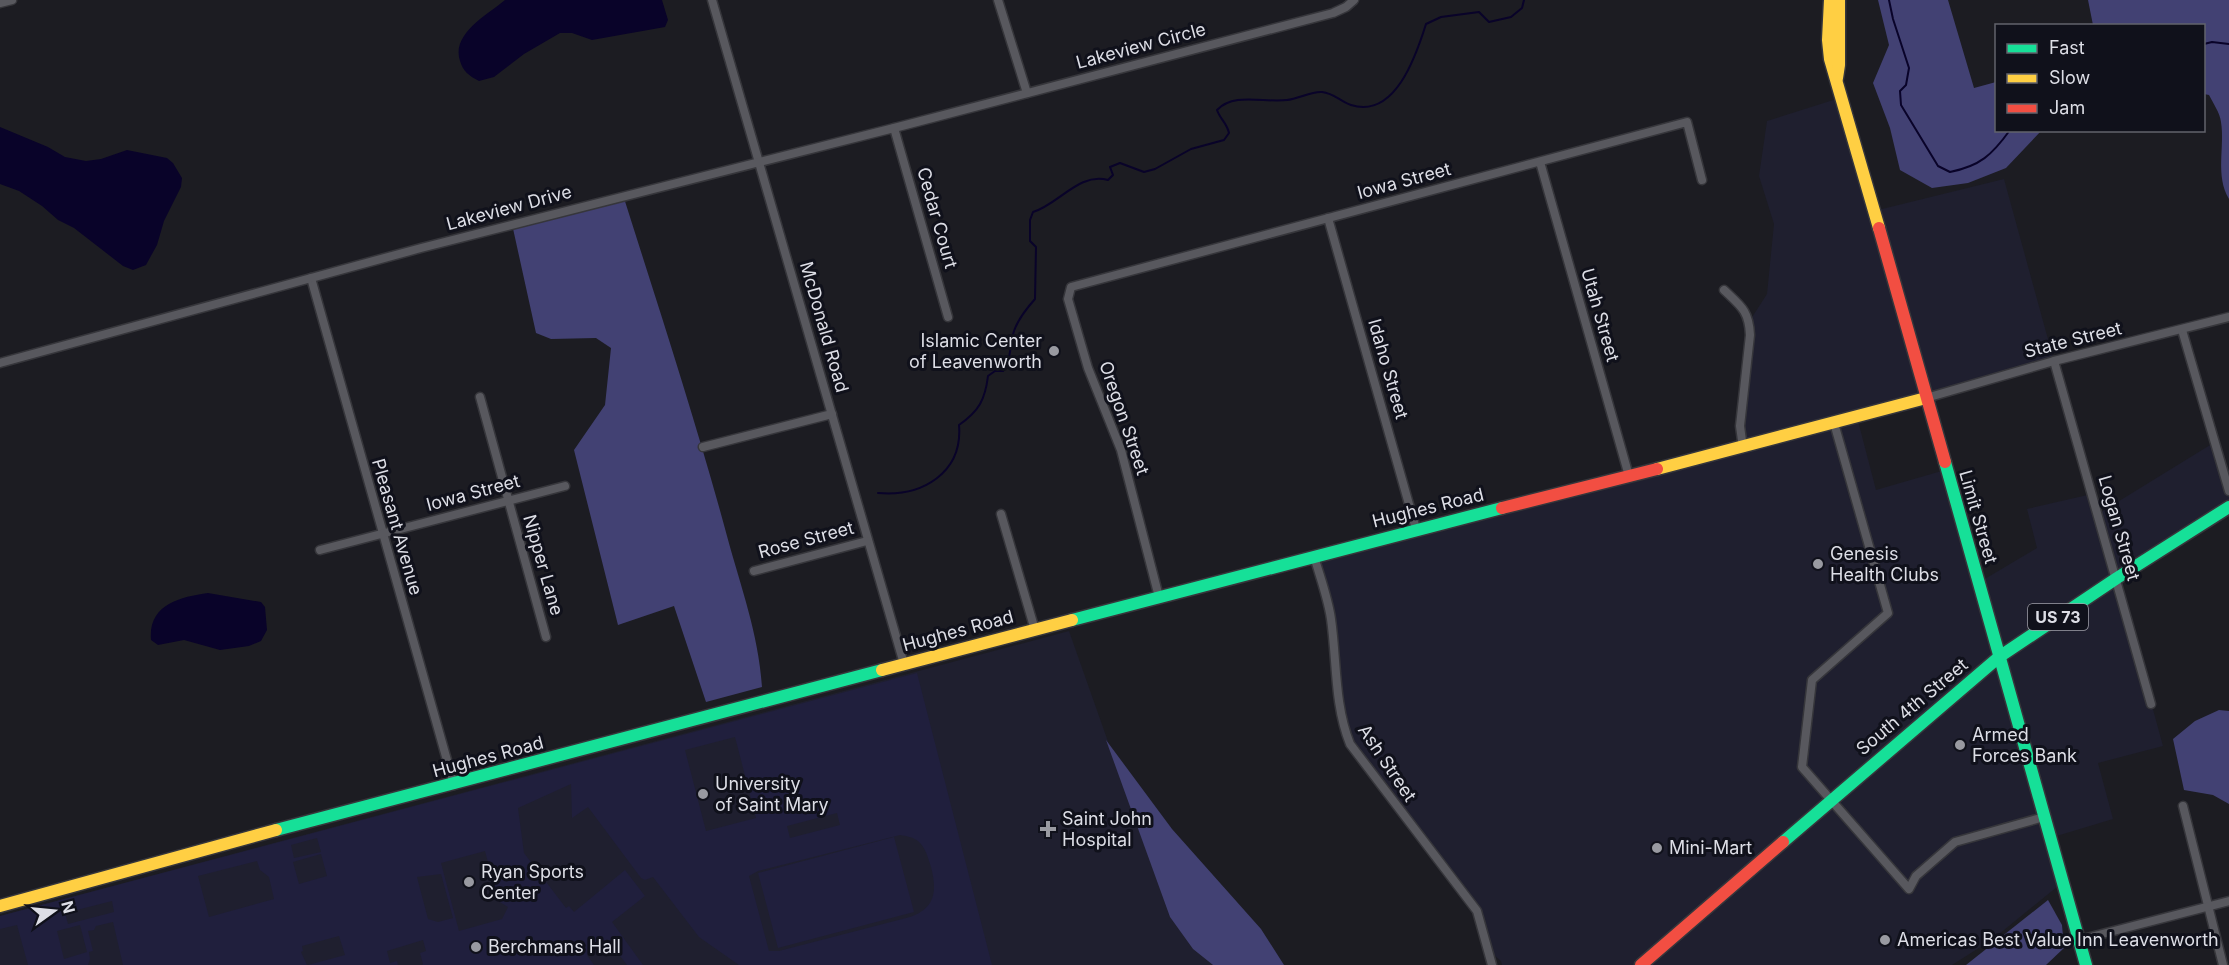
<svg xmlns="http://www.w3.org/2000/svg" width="2229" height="965" viewBox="0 0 2229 965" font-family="Inter,sans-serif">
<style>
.built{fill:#1f1f2f}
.green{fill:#201f3d;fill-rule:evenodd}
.forest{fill:#424173}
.water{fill:#090329}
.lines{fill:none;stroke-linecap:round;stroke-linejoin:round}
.stream{stroke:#090329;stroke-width:2}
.street-casing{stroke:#36363b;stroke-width:11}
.fast-casing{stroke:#36363b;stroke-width:15}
.slow-casing{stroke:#36363b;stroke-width:15}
.jam-casing{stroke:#36363b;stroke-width:15}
.street{stroke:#58585e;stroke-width:8}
.fast{stroke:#16e098;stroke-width:12}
.slow{stroke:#ffcf43;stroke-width:12}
.jam{stroke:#f24e42;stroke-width:12}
.poi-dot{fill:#999aa1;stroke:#10111b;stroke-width:2}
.labels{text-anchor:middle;stroke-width:6;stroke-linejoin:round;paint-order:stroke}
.shield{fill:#10111b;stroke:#a0a0a9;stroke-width:1.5}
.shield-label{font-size:16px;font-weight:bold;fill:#dddee6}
.street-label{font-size:18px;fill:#dddee6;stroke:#10111b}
.poi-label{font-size:18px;fill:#dddee6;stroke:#10111b;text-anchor:start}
</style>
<rect width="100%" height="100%" fill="#1c1c22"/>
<g class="built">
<path d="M1846 96 1874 211 2004 179 2054 361 1857 417 1876 490 1945 470 1978 583 2037 548 2027 509 2092 494 2098 514 2215 442 2229 491V507L2117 578 2163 746 2098 763 2113 819 2050 838 2063 882 1993 939 1952 965H1502L1501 961 1488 950 1477 911 1350 744 1331 618 1314 556 1743 448 1749 322 1767 294 1774 224 1759 176 1767 121Z"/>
<path d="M1069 631 1170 917 1193 949 1213 965H0V916Z"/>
</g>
<g class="green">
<path d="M917 673 992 965H739L699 937 653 877 645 880 641 878 588 807 572 818 571 784 518 808 524 853 566 908 569 906 574 912 625 870 645 896 612 922 643 965H627L607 939 587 955 594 965H422L423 964 420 953 426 951 423 940 387 951 390 963 397 961 398 965H308L345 955 339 936 302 946 303 951 301 952 307 965H123L113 922 96 926 94 930 88 931 93 951 89 952 90 959 88 965H28L17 925 0 929V916ZM735 737 756 818 706 831 685 750ZM837 813 840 825 790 838 787 826ZM900 835C906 836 913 837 918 841 926 848 928 858 931 867 937 890 936 908 910 917L779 951H769L749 876 758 871ZM317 838 321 852 294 858 291 845ZM485 851 498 901 508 907 502 919 459 931 441 863ZM321 854 327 876 299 884 293 862ZM257 861 260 870 269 877 274 899 209 917 198 876ZM441 874 453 918 438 922 428 919 417 877ZM112 901 114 912 68 924 65 913ZM80 925 87 952 64 959 57 931Z"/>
<path d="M894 837 914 912 778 948 758 873Z"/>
</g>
<g class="forest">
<path d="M1878 0H1948L1974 88 1996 82V130L2041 131 2006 168 1968 183 1932 188 1900 170 1890 128 1873 83 1889 45Z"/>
<path d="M2088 0H2229V199C2215 176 2225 147 2221 122 2220 113 2213 103 2209 95L2204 94V26L2093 25Z"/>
<path d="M623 195C659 309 696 421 727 536 741 588 758 632 762 687L706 702 674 606 618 625 574 450 605 405 611 348 596 338 551 339 536 333 512 224Z"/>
<path d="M2219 710 2229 711V804L2213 795 2184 790 2173 739 2195 721Z"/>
<path d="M1106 740 1172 829 1261 929 1284 965H1213L1193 949 1170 917Z"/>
<path d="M2048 900 2062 925 2064 948 2046 965H1966Z"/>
</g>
<g class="water">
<path d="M505 0H662L668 20 665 27 592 40 572 33H560L524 54 494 77 479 81C469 76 463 71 460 61 451 34 487 15 505 0Z"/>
<path d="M0 127 48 147 65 157 86 161 101 159 127 150 167 158 173 163 182 178 181 187 164 221 157 245 146 265 133 270 123 266 74 228 58 220 42 206 19 191 0 184Z"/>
<path d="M208 593 261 602 265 607 267 630 261 641 249 646 220 650 184 640 158 645 151 640C148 605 179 597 208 593Z"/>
</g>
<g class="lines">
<g class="stream">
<path d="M1889 0 1893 19 1909 68 1906 85 1900 91 1901 105 1938 166 1950 172C1980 166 1992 155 2010 130"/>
<path d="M2204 44 2212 42 2229 44"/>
<path d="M878 493C922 497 963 473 959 425 979 411 985 400 988 376L995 371H1003C1011 362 1010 343 1014 331 1018 319 1027 308 1035 299L1036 247 1030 241V220L1033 212C1059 204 1079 172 1108 180L1113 175 1110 167 1120 163 1144 172 1155 169 1191 149 1224 140 1229 133C1227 123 1220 119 1217 110 1234 92 1264 103 1287 100 1298 99 1312 91 1322 92 1334 93 1341 102 1351 105 1395 119 1416 56 1426 24L1441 17 1479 12 1489 22 1511 17 1522 8 1524 0"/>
</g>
<g class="street-casing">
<g id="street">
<path d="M712 0 904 664"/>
<path d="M998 0 1027 93"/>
<path d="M0 3 12 0"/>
<path d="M894 128 948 317"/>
<path d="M1540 162 1629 476"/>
<path d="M1328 218 1416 529"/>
<path d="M311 278 454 785"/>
<path d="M1724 290C1741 306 1749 311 1750 335L1740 426 1743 448"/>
<path d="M2182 330 2229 491"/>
<path d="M2054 361 2151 704"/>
<path d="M0 363 421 248 894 128 1333 13 1346 7 1354 0"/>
<path d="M480 397 546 637"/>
<path d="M1926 398 2054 361 2229 317"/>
<path d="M1834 423 1888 613 1812 680 1802 767 1909 889 1916 876 1955 842 2044 817"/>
<path d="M703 447 832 414"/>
<path d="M1001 514 1035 630"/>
<path d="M320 550 565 486"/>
<path d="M1314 556C1320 577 1328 598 1331 619 1337 661 1334 704 1350 744L1477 911 1492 965"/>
<path d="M754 571 867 541"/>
<path d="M1159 597 1121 450 1088 368 1068 299 1071 287 1687 122 1702 180"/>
<path d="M2183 806 2223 965"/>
<path d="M2079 940 2229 901"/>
</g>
</g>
<g class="fast-casing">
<g id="fast">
<path d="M1945 462 2086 965"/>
<path d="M1072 620 1502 508"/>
<path d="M276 830 882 670"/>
<path d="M1783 842 1999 657 2117 578 2229 507"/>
</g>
</g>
<g class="slow-casing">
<g id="slow">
<path d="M1830 0 1828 40 1830 59 1879 228"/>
<path d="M1837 78 1839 65V0"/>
<path d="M1657 469 1926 398"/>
<path d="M882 670 1072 620"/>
<path d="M0 906 276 830"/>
</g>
</g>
<g class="jam-casing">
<g id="jam">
<path d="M1879 228 1945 462"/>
<path d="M1502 508 1657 469"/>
<path d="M1641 965 1783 842"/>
</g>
</g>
<use href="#street" class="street"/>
<use href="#fast" class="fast"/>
<use href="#slow" class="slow"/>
<use href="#jam" class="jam"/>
</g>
<g class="poi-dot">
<circle cx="1054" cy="351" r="6"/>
<circle cx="1818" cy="564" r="6"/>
<circle cx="1960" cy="745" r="6"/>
<circle cx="703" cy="794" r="6"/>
<path d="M1045 820h6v6h6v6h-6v6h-6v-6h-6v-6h6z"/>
<circle cx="1657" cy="848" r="6"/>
<circle cx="469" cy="882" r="6"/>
<circle cx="1885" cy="940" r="6"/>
<circle cx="476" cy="947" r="6"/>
</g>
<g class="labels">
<rect class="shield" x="2028" y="604" width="60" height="26" rx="4.5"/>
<g class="shield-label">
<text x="2058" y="623">US 73</text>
</g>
<g class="street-label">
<text transform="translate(1141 46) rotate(-15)" y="6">Lakeview Circle</text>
<text transform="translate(1404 181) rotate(-15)" y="6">Iowa Street</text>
<text transform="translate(509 208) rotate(-15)" y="6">Lakeview Drive</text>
<text transform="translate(937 218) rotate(74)" y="6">Cedar Court</text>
<text transform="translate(1600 315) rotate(74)" y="6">Utah Street</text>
<text transform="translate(824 327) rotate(74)" y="6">McDonald Road</text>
<text transform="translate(2073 340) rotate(-14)" y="6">State Street</text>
<text transform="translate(1388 369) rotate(74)" y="6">Idaho Street</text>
<text transform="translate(1124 418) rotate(71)" y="6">Oregon Street</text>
<text transform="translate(473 493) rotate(-15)" y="6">Iowa Street</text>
<text transform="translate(1428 508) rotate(-14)" y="6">Hughes Road</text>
<text transform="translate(1978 517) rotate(74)" y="6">Limit Street</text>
<text transform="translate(397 527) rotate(74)" y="6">Pleasant Avenue</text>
<text transform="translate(2119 528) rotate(74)" y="6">Logan Street</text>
<text transform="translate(806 540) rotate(-15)" y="6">Rose Street</text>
<text transform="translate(543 565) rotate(74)" y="6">Nipper Lane</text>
<text transform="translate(958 631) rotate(-15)" y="6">Hughes Road</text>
<text transform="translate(1912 707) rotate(-40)" y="6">South 4th Street</text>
<text transform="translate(488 757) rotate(-15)" y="6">Hughes Road</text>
<text transform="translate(1387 763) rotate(56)" y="6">Ash Street</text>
</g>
<g class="poi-label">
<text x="1042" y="347" text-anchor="end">Islamic Center<tspan x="1042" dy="21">of Leavenworth</tspan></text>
<text x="1830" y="560">Genesis<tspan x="1830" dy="21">Health Clubs</tspan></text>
<text x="1972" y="741">Armed<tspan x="1972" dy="21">Forces Bank</tspan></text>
<text x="715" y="790">University<tspan x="715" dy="21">of Saint Mary</tspan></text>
<text x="1062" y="825">Saint John<tspan x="1062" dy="21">Hospital</tspan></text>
<text x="1669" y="854">Mini-Mart</text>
<text x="481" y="878">Ryan Sports<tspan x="481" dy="21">Center</tspan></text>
<text x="1897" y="946">Americas Best Value Inn Leavenworth</text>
<text x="488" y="953">Berchmans Hall</text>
</g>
</g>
<rect x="1995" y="24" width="210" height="108" fill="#10111b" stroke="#62636c" stroke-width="1.5"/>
<rect x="2007" y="44" width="30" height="9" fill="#16e098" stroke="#62636c" stroke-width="1.5"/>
<text x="2049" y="54" font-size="18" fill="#dddee6">Fast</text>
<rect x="2007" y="74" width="30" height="9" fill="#ffcf43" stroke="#62636c" stroke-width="1.5"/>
<text x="2049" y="84" font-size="18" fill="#dddee6">Slow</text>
<rect x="2007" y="104" width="30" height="9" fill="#f24e42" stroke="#62636c" stroke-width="1.5"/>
<text x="2049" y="114" font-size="18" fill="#dddee6">Jam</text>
<g transform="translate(54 911) rotate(75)" stroke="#10111b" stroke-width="4.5" paint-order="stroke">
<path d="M0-4.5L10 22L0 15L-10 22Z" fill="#dddee6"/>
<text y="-9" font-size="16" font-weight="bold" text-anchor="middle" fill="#dddee6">N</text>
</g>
</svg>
